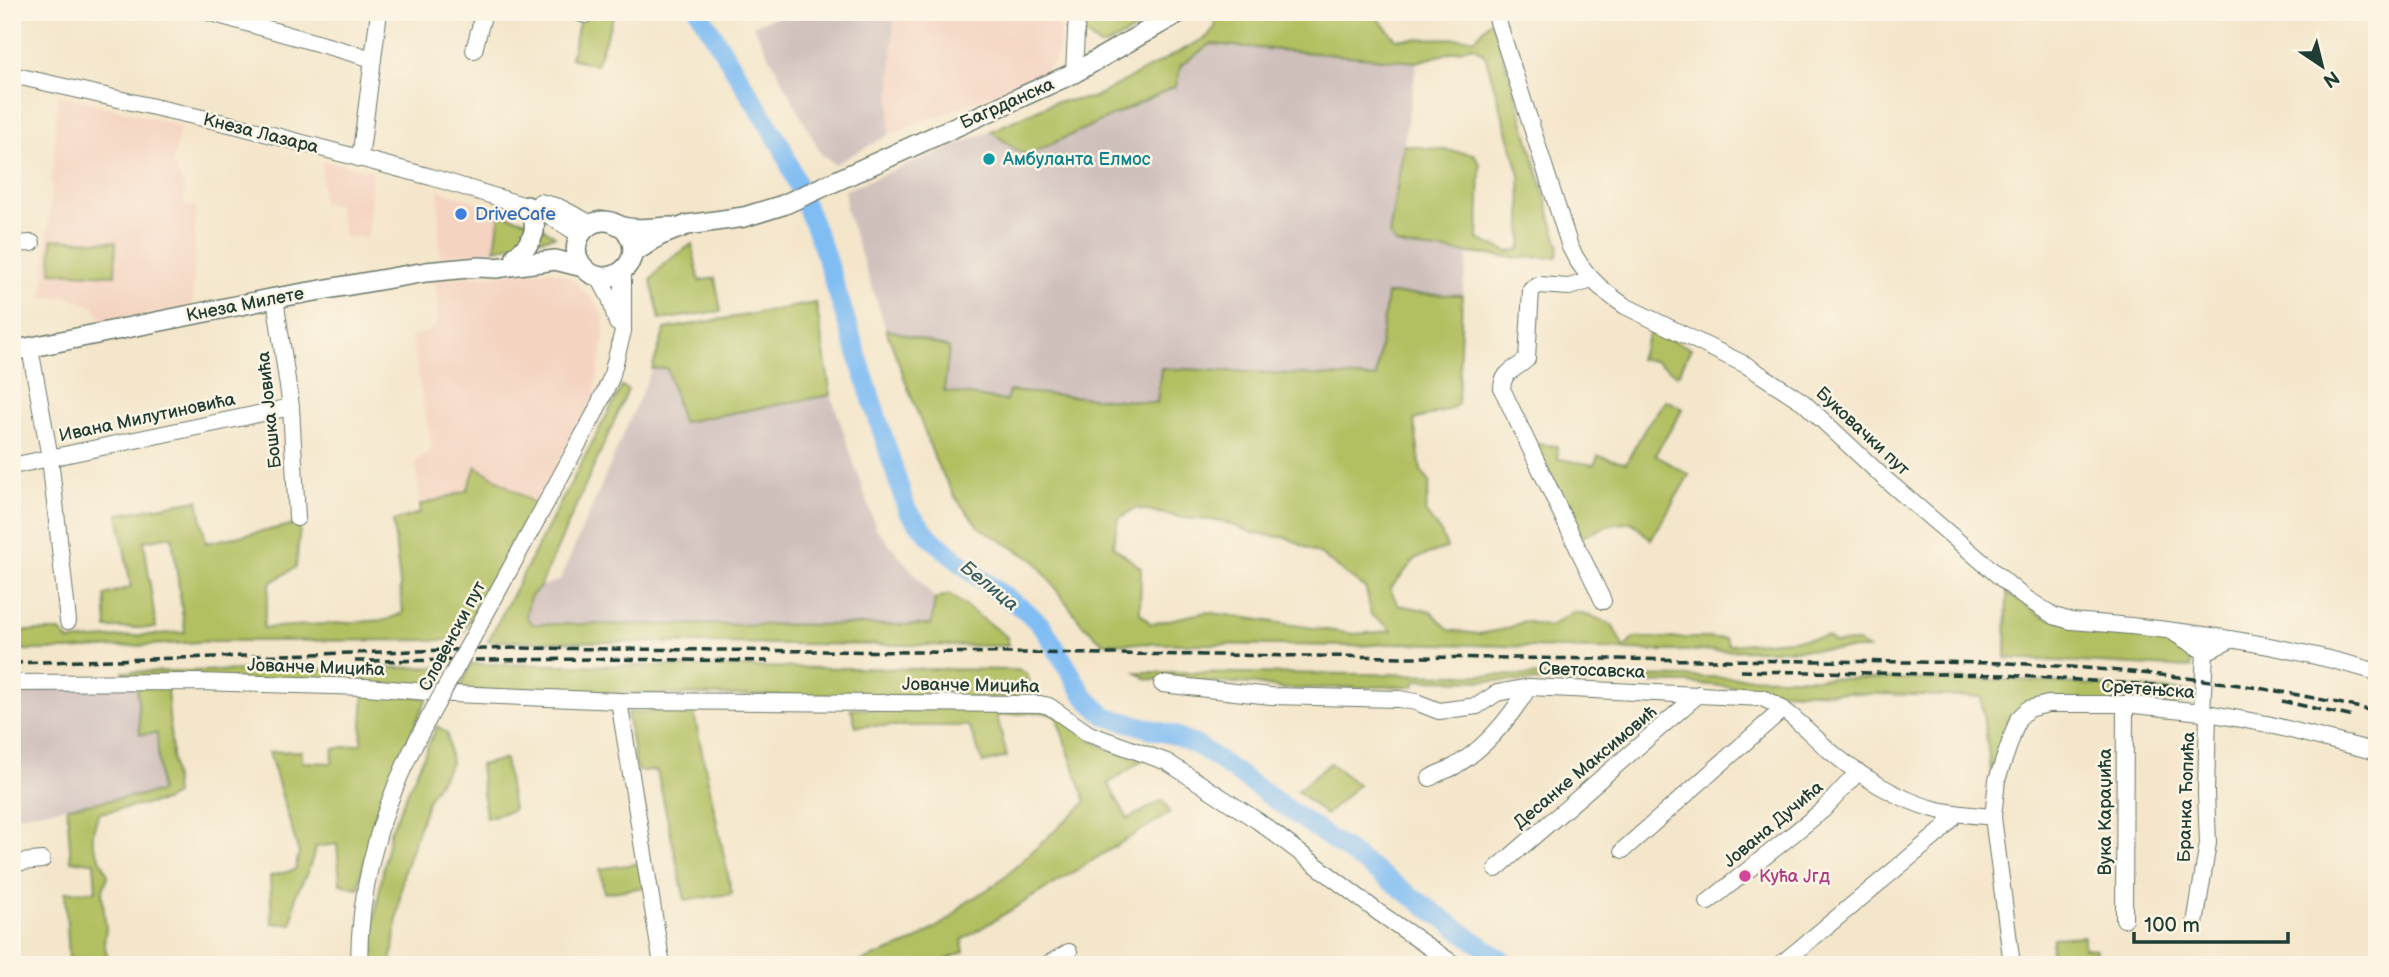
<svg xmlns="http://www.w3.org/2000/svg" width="2389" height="977" viewBox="0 0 2389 977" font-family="'Balsamiq Sans',sans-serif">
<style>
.built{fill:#f4d3c1}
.industrial{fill:#d0c0bc}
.green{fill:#b2c062;stroke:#687e4b;stroke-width:2;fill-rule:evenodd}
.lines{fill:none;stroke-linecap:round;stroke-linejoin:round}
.river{stroke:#80bdf3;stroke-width:19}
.minor-casing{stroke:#6a7869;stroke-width:18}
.major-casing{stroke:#6a7869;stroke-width:22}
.minor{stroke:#fff;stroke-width:16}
.major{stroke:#fff;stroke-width:19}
.rail{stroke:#1f3d34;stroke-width:3.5;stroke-dasharray:10 5;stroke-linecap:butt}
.minor-bridge-casing{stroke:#6a7869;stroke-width:18;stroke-linecap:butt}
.minor-bridge{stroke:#fff;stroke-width:16}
.culture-dot{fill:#0f9aa8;stroke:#fcf5e5;stroke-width:2.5}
.shop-dot{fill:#3f7fe0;stroke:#fcf5e5;stroke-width:2.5}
.hotel-dot{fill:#d1479c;stroke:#fcf5e5;stroke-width:2.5}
.labels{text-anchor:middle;stroke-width:5;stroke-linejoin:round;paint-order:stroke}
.street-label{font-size:18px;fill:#1f3d34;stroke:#fcf5e5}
.culture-label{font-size:18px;fill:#0d838f;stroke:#fcf5e5;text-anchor:start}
.shop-label{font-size:18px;fill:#366cbe;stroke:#fcf5e5;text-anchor:start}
.hotel-label{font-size:18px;fill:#b23c85;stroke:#fcf5e5;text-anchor:start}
.water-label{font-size:19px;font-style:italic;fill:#375d64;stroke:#fcf5e5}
</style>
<rect width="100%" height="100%" fill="#fcf5e5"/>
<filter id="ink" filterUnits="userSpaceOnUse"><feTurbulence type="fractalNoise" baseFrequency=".0143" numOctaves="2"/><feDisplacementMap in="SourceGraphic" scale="14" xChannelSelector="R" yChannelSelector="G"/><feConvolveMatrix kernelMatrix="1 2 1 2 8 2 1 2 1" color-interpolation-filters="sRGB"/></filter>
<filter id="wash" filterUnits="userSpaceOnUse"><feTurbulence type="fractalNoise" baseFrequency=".00686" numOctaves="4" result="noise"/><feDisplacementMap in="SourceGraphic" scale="28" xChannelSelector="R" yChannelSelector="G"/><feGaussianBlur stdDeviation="1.57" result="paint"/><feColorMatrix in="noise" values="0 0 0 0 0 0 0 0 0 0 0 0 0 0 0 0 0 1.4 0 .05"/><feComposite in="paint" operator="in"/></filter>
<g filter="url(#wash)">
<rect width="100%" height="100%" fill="#f4e6cb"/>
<g class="built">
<path d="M894 12H1062L1058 54 1049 68 1031 79 889 135Z"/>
<path d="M58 94 180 126 173 163 185 190 184 206 196 207 193 305 104 323 93 306 64 296 43 299Z"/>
<path d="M322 161 372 170 368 237H344L338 205 322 204Z"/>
<path d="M438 190 470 200 500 213 495 249 440 256Z"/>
<path d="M553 270 573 279 597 305 603 316 604 337 594 398 535 504 476 467 467 491 419 502 416 461 432 450 411 336 427 333 436 325 438 307 435 279Z"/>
</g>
<g class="industrial">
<path d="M791 12H894L889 135 835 164 821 154 753 25Z"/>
<path d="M1211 44 1417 62 1389 235 1396 244 1468 253 1462 295 1387 294 1376 378 1162 368 1157 403 1009 391 1006 401 944 391 949 348 886 329 846 210 845 190 991 131 1019 152 1181 65Z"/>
<path d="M666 368 682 422 831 395 876 528 935 599 932 625 532 624 526 616 530 597 540 587 560 580 652 369Z"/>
<path d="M137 686 140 734 157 733 160 792 12 816V688Z"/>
</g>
<g class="green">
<path d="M588 12H615L596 65 571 58 580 18Z"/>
<path d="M1086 12H1167L1105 46H1100L1084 33Z"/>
<path d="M1217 12H1372L1396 39 1476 38 1491 20 1512 82 1559 246 1557 257 1518 258 1409 247 1396 244 1389 235 1404 145 1474 154 1480 164 1478 239 1508 252 1519 250 1522 244 1520 175 1485 55 1473 46 1417 62 1211 44 1181 65 1176 86 1030 154 1019 152 991 131 1055 102 1093 98 1207 37 1215 27Z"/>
<path d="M500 213 537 224 555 236 495 249Z"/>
<path d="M52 239 116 242 115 275 51 272Z"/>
<path d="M692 244 699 281 715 278 721 311 660 320 651 280 663 265Z"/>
<path d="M1387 294 1462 295 1458 404 1448 410 1414 420 1421 471 1430 482 1425 512 1441 533 1447 548 1416 558 1390 589 1398 605 1431 611 1449 630 1478 634 1506 629 1524 621 1549 627 1573 612 1594 617 1612 625 1624 648 1634 638H1725L1729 645 1827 637 1835 643 1858 642 1868 649 1664 651 1403 643 1357 646 1104 643 1083 625 1035 561 979 527 955 497 936 462 886 329 949 348 944 391 1006 401 1009 391 1157 403 1161 368 1376 378ZM1136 508 1183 518 1222 521 1256 534 1288 538 1321 555 1366 589 1371 615 1386 625 1392 631 1354 634 1206 612 1151 624 1140 613 1141 568 1113 546 1118 519Z"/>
<path d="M816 303 831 395 682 422 667 368 652 369 665 329Z"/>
<path d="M1650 332 1691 348 1678 375 1655 361 1639 359Z"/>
<path d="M622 386 628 390 540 587 530 597 526 616 532 624 931 625 935 599 949 594 1007 637 1008 646 488 641Z"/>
<path d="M1666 400 1683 409 1655 455 1689 475 1651 540 1632 522 1610 525 1579 538 1532 444 1557 446 1558 459 1594 465 1598 456 1626 463 1647 425Z"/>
<path d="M476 466 535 504 458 640 217 641 67 650H12V631H60L69 641 185 632 172 536 144 541 156 628H107L105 595 131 587 118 514 198 500 206 543 292 525 300 528 296 567 270 583 263 628 386 620 403 613 393 521 420 513V505L467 491Z"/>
<path d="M2007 593 2043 617 2164 637 2184 650 2190 657 2191 668 2006 658Z"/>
<path d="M471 664 1017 670 1026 673 1032 687 1029 698 715 695 459 690Z"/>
<path d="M447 667 433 686 125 677 123 672Z"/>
<path d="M1136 672 2016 680 2195 692 2190 702 2180 704 2018 710 2009 719 1992 780 1981 697 1780 691 1689 683 1416 680 1414 686 1284 689 1257 684 1147 679Z"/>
<path d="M137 686 167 688 175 795 164 801 99 813C85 849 97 845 108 876L102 893 106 929 104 943 108 958 69 959 65 892 96 891 94 862 71 861 67 807 160 792 157 733 140 734Z"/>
<path d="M364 691 427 698 376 813 358 888 340 884 337 844 316 847 308 871 296 894 292 924 272 923 270 876 295 870 299 853 269 752 302 751V762L332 763 333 749 361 744Z"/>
<path d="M1035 707C1058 710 1077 732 1097 743 1111 752 1128 755 1144 759L1108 784 1128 819 1163 800 1170 813 962 940 964 952 934 965H852L913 942 951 918 964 904 999 882 1086 802 1056 716 1041 712 997 716 1007 757 983 763 969 726H856L851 709Z"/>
<path d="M693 709 732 894 685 900 657 771H637L627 713Z"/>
<path d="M437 726 447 733 451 763 429 797 403 875 391 965H373L374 921 390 832Z"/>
<path d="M505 759 513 810 486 818 480 765Z"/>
<path d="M1330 763 1358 785 1326 815 1297 791Z"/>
<path d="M642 863 646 887 604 893 600 869Z"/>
<path d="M2084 936V948L2096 949 2093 965H2049L2053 938Z"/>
</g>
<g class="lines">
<path class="river" d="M699 12 782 147 823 248 907 510 932 539 974 574 1027 612 1043 627 1085 697 1105 716 1176 736 1200 747 1509 965"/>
</g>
</g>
<g filter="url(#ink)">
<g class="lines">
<g class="minor-casing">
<g id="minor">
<path d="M208 12 373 59"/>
<path d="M576 12 585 15"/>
<path d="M1495 12 1570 247C1583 274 1600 289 1625 306L1746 365 1803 402 1884 478 2021 595 2054 616 2071 621C2174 628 2278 643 2377 672"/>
<path d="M474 50 484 12"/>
<path d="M1074 73 1077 12"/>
<path d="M12 75 238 126 431 177 542 211 580 235"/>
<path d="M360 159 379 12"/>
<path d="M540 202 559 207 592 224"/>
<path d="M12 244 32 243"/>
<path d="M598 276 610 298 617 323"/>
<path d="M1592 280 1569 287 1539 285 1531 290 1527 359C1516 370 1502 371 1502 389L1603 601"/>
<path d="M275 298 291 407 297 518"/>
<path d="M30 348 50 458 68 621"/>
<path d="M12 466 291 407"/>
<path d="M516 558 594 415 611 378 623 331V271"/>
<path d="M2174 633 2205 652 2231 640"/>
<path d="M12 683 198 682 366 687 453 694 619 701 1040 704 1049 706 1089 734 1167 762 1258 821 1378 912 1455 965"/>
<path d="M1162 684 1271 696 1399 699 1416 702 1439 711 1477 706 1497 693 1529 687 1762 698C1788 708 1809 733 1830 751 1857 774 1899 800 1934 809 1953 814 1973 815 1993 817"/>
<path d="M619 701 662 965"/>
<path d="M2202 712 2205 652"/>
<path d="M1430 778C1438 772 1447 771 1455 766 1487 747 1510 718 1529 687"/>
<path d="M1623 850 1783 709"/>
<path d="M12 863 42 860"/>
<path d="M1496 869 1699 694"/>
<path d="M1708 902 1823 810 1858 772"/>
<path d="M2124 919 2125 704"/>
<path d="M2195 924 2208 843 2206 793 2208 713"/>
<path d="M359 965C359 883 381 808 419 736"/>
<path d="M1046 965 1069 952"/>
<path d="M1780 965 1939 833 1956 814"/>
<path d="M2012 965 1993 817 1997 780 2018 719 2028 709 2048 704H2125L2202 712 2267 724 2377 752"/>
</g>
</g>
<g class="major-casing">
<g id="major">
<path d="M623 227C654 261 604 297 581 264 569 247 582 222 603 221 612 220 616 225 623 227 638 231 657 227 672 227"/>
<path d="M633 253 659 236 687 225 744 217 783 205 1074 73 1180 12"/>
<path d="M516 256C534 242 541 226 527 206"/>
<path d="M12 351 275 298 426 272 479 267 496 268 555 260 583 267"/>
</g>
</g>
<use href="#minor" class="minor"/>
<use href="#major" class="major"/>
<g class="rail">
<path d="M355 661 598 659 768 661"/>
<path d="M12 663 517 648 2009 663C2133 670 2255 682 2377 712"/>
<path d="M1741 671 2005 675 2182 687"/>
<path d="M2282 701 2354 717"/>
</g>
<g class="minor-bridge-casing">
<path id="minor-bridge" d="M419 736 516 558"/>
</g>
<use href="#minor-bridge" class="minor-bridge"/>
</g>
</g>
<circle class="culture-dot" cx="989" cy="159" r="7"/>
<circle class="shop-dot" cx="461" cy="214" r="7"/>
<circle class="hotel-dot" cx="1745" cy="876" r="7"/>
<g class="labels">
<g class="street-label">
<text transform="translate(1007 103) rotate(-24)" y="6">Багрданска</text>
<text transform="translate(261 133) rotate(14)" y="6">Кнеза Лазара</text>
<text transform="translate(245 304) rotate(-11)" y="6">Кнеза Милете</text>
<text transform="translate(269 410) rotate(-96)" y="6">Бошка Јовића</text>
<text transform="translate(147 417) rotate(-12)" y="6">Ивана Милутиновића</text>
<text transform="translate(1863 431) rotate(43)" y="6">Буковачки пут</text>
<text transform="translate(452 636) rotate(-62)" y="6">Словенски пут</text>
<text transform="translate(316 667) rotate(2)" y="6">Јованче Мицића</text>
<text transform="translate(1592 670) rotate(2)" y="6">Светосавска</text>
<text transform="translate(971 685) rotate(1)" y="6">Јованче Мицића</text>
<text transform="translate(2148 689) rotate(4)" y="6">Сретењска</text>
<text transform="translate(1585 767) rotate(-40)" y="6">Десанке Максимовић</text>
<text transform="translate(2186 797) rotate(-88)" y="6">Бранка Ћопића</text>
<text transform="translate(2105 812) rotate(-90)" y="6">Вука Караџића</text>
<text transform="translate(1773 824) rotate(-40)" y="6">Јована Дучића</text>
</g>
<g class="culture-label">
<text x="1003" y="165">Амбуланта Елмос</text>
</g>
<g class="shop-label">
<text x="475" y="220">DriveCafe</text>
</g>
<g class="hotel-label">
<text x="1759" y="882">Кућа Јгд</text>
</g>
<g class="water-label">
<text transform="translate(990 585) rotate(39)" y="7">Белица</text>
</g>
</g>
<rect width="2389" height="977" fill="none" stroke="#fcf5e5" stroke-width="42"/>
<g transform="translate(2322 66) rotate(145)" stroke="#fcf5e5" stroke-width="5" paint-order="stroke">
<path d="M0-5L12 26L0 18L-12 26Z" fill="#1f3d34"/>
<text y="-10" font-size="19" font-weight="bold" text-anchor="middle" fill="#1f3d34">N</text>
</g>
<path d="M2134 932v10h154v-10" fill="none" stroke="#1f3d34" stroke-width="3.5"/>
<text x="2144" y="932" font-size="21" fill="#1f3d34" stroke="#fcf5e5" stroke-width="5" paint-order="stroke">100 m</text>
</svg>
